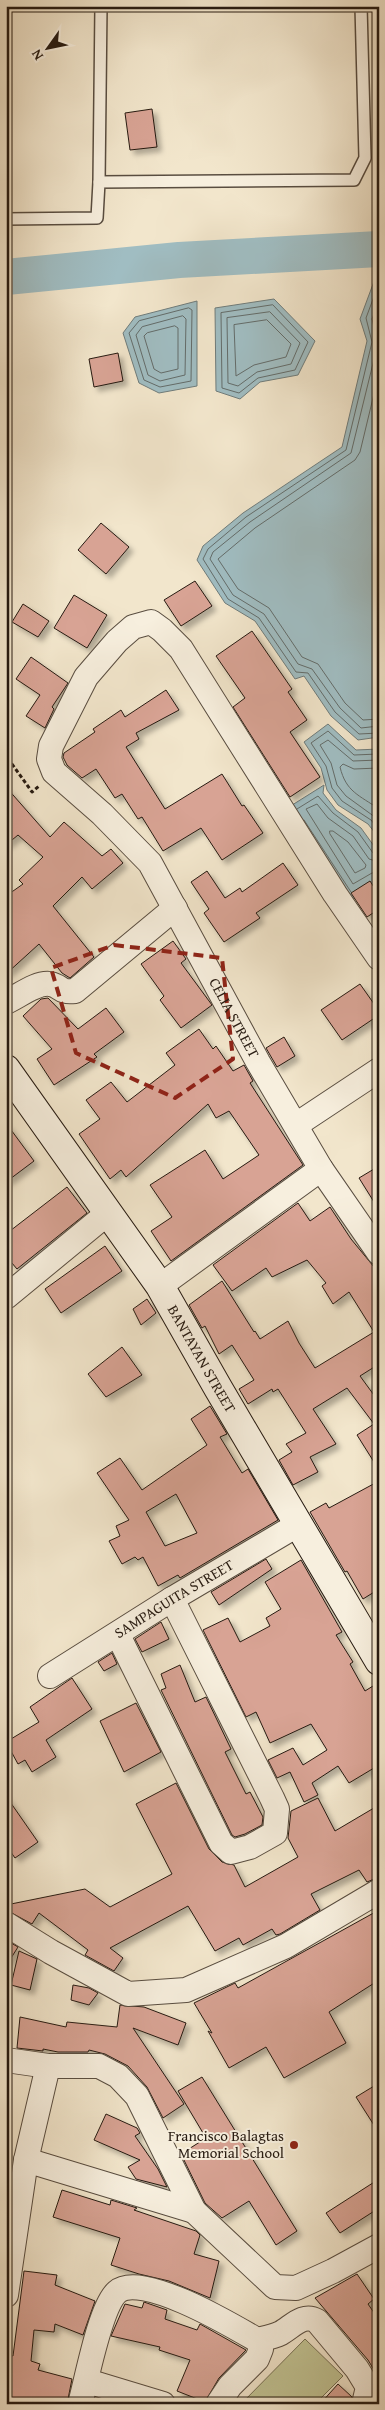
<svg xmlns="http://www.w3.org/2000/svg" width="385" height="2410" viewBox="0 0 385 2410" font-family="'Gentium Book Plus',serif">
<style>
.green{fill:#c1c393;stroke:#746e52}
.water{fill:#a0bdc2;stroke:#6f7c7b}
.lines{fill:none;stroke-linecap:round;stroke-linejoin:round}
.shore{stroke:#636c6a;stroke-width:1}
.river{stroke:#a0bdc2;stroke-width:36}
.building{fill:#d8a394;stroke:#261a11;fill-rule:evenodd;filter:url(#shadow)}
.service-casing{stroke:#594d40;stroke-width:14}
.minor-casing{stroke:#594d40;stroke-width:26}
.secondary-casing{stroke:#261a11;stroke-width:30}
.path{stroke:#261a11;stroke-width:3;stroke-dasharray:4 2.5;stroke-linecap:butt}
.service{stroke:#f7efde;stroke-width:11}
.minor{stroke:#f7efde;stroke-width:24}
.secondary{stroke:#f7efde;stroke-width:28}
.marked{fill:none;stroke:#8f2418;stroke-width:4;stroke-dasharray:10 6;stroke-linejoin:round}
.poi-dot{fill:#8f2418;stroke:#f7efde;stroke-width:2}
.labels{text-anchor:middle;stroke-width:4;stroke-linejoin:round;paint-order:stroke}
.street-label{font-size:15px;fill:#261a11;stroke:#f7efde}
.poi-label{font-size:15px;fill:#261a11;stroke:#f7efde;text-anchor:end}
</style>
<defs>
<filter id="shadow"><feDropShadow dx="4.5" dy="4.5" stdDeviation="2.5" flood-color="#0004"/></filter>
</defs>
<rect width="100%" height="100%" fill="#f2e6cc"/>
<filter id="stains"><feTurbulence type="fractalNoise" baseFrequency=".004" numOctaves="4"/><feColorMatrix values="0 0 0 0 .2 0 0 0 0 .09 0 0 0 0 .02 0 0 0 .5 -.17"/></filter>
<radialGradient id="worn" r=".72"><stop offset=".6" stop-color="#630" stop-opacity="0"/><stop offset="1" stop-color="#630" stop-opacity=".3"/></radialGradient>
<path class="green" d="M305 2339 343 2376 315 2404H241Z"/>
<g class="water">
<path d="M375 6H379V82L375 66Z"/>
<path d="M379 268V737L358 740 331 716 304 676 295 679 255 621 225 603 197 560 203 546 243 513 342 447 367 341 360 319Z"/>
<path d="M274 299 315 341 298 375 260 382 240 399 216 391 215 308Z"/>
<path d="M197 301V386L159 393 139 383 123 333 135 317Z"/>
<path d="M328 724 356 750 379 749V838L368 824 338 805 327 790 321 768 304 742Z"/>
<path d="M324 785 323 793 336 810 361 828 379 853V882L351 901 289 807Z"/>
</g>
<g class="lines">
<g class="shore">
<path d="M379 283 366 318 372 342 346 450 246 517 208 549 203 559 228 599 259 618 296 672 308 673 335 712 359 734 379 733"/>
<path d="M379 301 372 319 378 343 351 453 250 522 213 552 210 559 233 595 264 614 298 664 312 669 340 708 361 728 379 726"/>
<path d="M273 305 308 342 295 370 258 378 239 393 222 388 221 313Z"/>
<path d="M189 308 192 310 191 381 160 387 144 380 129 333 139 321Z"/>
<path d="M270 312 300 343 291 364 257 372 238 386 228 383 227 318Z"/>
<path d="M183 316 186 319 185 375 160 381 148 375 136 335 142 327Z"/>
<path d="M267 320 291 344 286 357 254 365 236 376 234 325Z"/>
<path d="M175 326 178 328V369L161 373 154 369 144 336 147 333Z"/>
<path d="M379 373 360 452 355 460 255 528 218 559 238 589 269 608 302 657 318 664 345 703 363 720 379 719"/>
<path d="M379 754 354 755 328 731 311 743 326 766 332 788 342 801 371 820 379 830"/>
<path d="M379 760 353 761 328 740 320 745 331 763 337 785 346 796 379 820"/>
<path d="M379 768 354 769 343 764 340 767C346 792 359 795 379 809"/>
<path d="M297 809 318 796 333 813 358 832 373 853 379 855"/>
<path d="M304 820 351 892"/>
<path d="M330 831H333L348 842 366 865 365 868 355 873 330 834Z"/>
<path d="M379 862 369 859 353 836 328 818 317 804 306 809 353 884 372 873 379 872"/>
</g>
<path class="river" d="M6 277 179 260 379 249"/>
</g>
<g class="building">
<path d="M152 109 157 147 130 150 125 113Z"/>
<path d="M118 353 123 381 94 387 89 359Z"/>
<path d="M101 523 129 547 106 574 78 550Z"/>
<path d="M195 581 212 606 181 626 164 600Z"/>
<path d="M74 595 107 615 87 648 54 628Z"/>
<path d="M23 604 49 621 38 637 12 622Z"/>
<path d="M252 631 292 689 288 692 307 720 290 732 320 777 290 797 233 707 245 698 216 656Z"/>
<path d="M31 657 68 683 52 707 54 709 45 728 26 716 40 695 16 679Z"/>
<path d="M166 690 179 710 136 733 139 739 126 747 165 809 222 774 242 806 244 805 263 833 222 860 201 828 163 851 142 817 138 819 122 794 115 798 96 769 82 778 67 765 63 757 64 753 95 732 93 729 121 710 125 717Z"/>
<path d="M6 787 50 837 64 822 102 856 111 849 123 863 92 889 82 877 53 906 94 957 70 978 62 973 39 944 6 974V896L23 884 19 880 43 857 18 835 6 845Z"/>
<path d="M283 863 298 885 256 913 260 918 224 942 204 913 209 909 191 882 207 871 225 898 240 888 242 892Z"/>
<path d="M370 881 379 895V909L367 917 351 893Z"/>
<path d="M173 941 186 959 181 963 212 1005 181 1028 160 1000 164 996 141 964Z"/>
<path d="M360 984 379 1011V1015L342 1040 321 1010Z"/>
<path d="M48 998 78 1029 106 1008 124 1032 94 1054 97 1057 54 1085 37 1059 52 1049 23 1016 41 999Z"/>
<path d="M199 1029 213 1049 216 1046 233 1071 244 1065 253 1081 250 1083 303 1165 171 1261 151 1231 172 1217 150 1185 205 1150 223 1179 259 1155 229 1111 216 1118 208 1104 126 1177 121 1170 110 1179 79 1134 100 1119 86 1100 111 1082 127 1102 175 1065 166 1053Z"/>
<path d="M284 1037 295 1056 277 1067 266 1048Z"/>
<path d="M6 1123 34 1161 6 1182Z"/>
<path d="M379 1166V1210L359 1178Z"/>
<path d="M67 1187 87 1213 17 1269 6 1256V1234Z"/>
<path d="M298 1203 310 1221 330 1207 351 1239 379 1273V1364L360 1376 379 1402V1470L357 1435 374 1424 347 1388 313 1409 336 1444 310 1457 318 1472 293 1485 279 1460 292 1452 286 1444 306 1433 278 1389 273 1392 272 1389 248 1404 239 1389 254 1380 232 1345 219 1354 205 1326 202 1328 189 1305 222 1281 254 1332 255 1331 260 1339 288 1321 299 1343 315 1368 374 1332 349 1292 333 1304 322 1286 326 1283 307 1260 272 1277 266 1268 232 1291 213 1265Z"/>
<path d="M105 1246 122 1271 61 1313 45 1289Z"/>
<path d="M147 1299 156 1313 141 1325 133 1309Z"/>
<path d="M122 1347 142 1375 106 1397 88 1374Z"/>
<path d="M210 1406 227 1434 220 1437 242 1473 248 1469 278 1520 180 1578 178 1575 158 1586 143 1557 138 1560 135 1557 122 1564 109 1541 120 1536 116 1526 129 1520 97 1473 120 1458 142 1490 207 1445 191 1419ZM176 1494 197 1533 165 1546 146 1512Z"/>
<path d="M379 1481V1589L363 1599 347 1571 345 1572 310 1512 326 1503 329 1508Z"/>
<path d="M266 1559 272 1569 219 1605 211 1592Z"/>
<path d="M301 1560 342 1632 336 1635 353 1662 350 1664 365 1691 373 1686 379 1695V1765L349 1783 338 1766 312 1783 318 1795 304 1802 290 1772 277 1778 268 1760 293 1748 303 1765 327 1750 311 1724 270 1743 256 1712 246 1717 203 1630 228 1618 240 1642 270 1626 266 1618 281 1609 265 1582Z"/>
<path d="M161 1622 169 1639 142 1652 135 1639Z"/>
<path d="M112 1653 117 1664 104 1671 98 1662Z"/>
<path d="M180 1665 195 1702 206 1697 231 1749 225 1752 246 1794 250 1792 263 1817 262 1825 245 1834 235 1837 232 1835 161 1690 166 1688 161 1674Z"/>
<path d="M72 1678 92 1709 46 1740 56 1757 32 1772 25 1760 18 1764 6 1742 39 1722 30 1707Z"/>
<path d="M136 1703 161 1752 124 1772 100 1721Z"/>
<path d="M176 1783 209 1849 222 1862 234 1865 245 1887 298 1857 288 1838 291 1811 318 1798 335 1831 379 1805V1877L367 1882 359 1870 311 1894 320 1910 280 1934 276 1935 272 1929 243 1945 239 1938 215 1951 188 1906 110 1948 123 1958 114 1971 85 1955 88 1950 39 1913 32 1924 6 1910V1905L85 1889 110 1907 172 1874 136 1804Z"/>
<path d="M6 1796 38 1842 15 1858 6 1845Z"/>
<path d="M379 1910V1980L329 2012 346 2043 284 2078 266 2047 229 2068 208 2031 212 2033 194 2003 235 1983 238 1988Z"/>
<path d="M6 1940 18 1947 6 1966Z"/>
<path d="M19 1951 37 1959 30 1990 11 1985Z"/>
<path d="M73 1985 89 1988 98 1993 89 2005 71 2000Z"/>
<path d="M120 2005 144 2007 186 2023 178 2045 133 2028 184 2104 163 2118 147 2087 128 2066 105 2054 89 2050 88 2052H58L43 2049V2051L17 2048 20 2017 66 2027 67 2022 117 2027Z"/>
<path d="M202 2077 297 2231 276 2245 249 2201 222 2218 205 2203 181 2154 206 2138 178 2091Z"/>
<path d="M379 2083V2133L356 2097Z"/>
<path d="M106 2114 137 2128 140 2133 135 2136 158 2169 167 2187 136 2179 128 2167 140 2160 94 2140Z"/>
<path d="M379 2179V2208L340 2233 326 2213Z"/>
<path d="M62 2190 110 2205 111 2200 137 2208 134 2210 196 2231 200 2235 194 2254 219 2261 210 2298 169 2281 139 2274 111 2265 120 2238 53 2217Z"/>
<path d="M24 2271 57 2275 55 2285 95 2301 83 2335 55 2324 54 2332 34 2330 31 2361 40 2364 38 2370 72 2379 67 2404H6V2354L13 2356Z"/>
<path d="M357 2274 374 2299 368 2304 379 2320V2378L368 2360 315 2298Z"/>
<path d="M144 2302 167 2310 165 2319 197 2330 200 2324 246 2350 219 2378 205 2402 177 2391 190 2360 159 2350 160 2347 111 2336 125 2304 142 2308Z"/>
<path d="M338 2384 352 2397 351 2404H320Z"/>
</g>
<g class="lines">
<g class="service-casing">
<g id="service">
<path d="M99 182 101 6"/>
<path d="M6 219 97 218 99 182 354 180 365 158 361 6"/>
</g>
</g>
<g class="minor-casing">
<g id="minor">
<path id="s1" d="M379 958 335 894 181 649 162 630 151 622 133 627 117 641 86 677 51 746 49 759 54 772 102 814 150 863 258 1062 321 1169 379 1253"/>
<path d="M6 1002C18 997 36 982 50 984 62 986 59 993 75 991L175 908"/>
<path d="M296 1125 379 1070"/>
<path d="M160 1286 321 1169"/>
<path d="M6 1297 108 1213"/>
<path d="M118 1635 221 1843 231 1852 250 1847 275 1833 277 1809 272 1798 172 1599"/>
<path id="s2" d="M50 1676 172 1599 299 1524"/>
<path d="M6 1924 51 1952 128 1994 186 1990 286 1946 379 1891"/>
<path d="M6 2060 48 2066H99L118 2076 137 2096 194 2211 275 2287 296 2288 333 2271 379 2246"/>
<path d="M26 2160 194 2211"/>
<path d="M6 2295 26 2160 48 2066"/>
<path d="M257 2340C266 2338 273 2337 281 2333 293 2326 303 2313 317 2321L357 2369 368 2387 364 2404"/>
<path d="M87 2381 163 2404"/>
<path d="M80 2404C87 2379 100 2307 117 2292 141 2271 233 2326 257 2340L261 2349 257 2359 230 2386 218 2404"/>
</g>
</g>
<g class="secondary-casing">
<g id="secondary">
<path id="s3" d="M6 1069 160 1286 218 1388 379 1661"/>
</g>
</g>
<path class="path" d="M6 761 12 764 32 792 39 786"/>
<use href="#service" class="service"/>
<use href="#minor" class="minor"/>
<use href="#secondary" class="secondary"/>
</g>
<path class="marked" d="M114 945 222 958 233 1059 175 1098 76 1053 51 968Z"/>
<circle class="poi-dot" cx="294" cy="2145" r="5"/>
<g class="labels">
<g class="street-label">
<text dy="5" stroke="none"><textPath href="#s1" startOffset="908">CELIA STREET</textPath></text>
<text dy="5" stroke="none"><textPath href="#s3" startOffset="350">BANTAYAN STREET</textPath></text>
<text dy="5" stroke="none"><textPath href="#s2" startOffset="146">SAMPAGUITA STREET</textPath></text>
</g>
<g class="poi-label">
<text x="284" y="2141">Francisco Balagtas<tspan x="284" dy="17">Memorial School</tspan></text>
</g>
</g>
<rect width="385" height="2410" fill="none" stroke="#f2e6cc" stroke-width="25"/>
<rect x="8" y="8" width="370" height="2395" fill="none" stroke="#261a11" stroke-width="2.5"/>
<rect x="12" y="12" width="360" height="2385" fill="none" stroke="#261a11"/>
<g transform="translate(48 48) rotate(237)" stroke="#f7efde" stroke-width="4" paint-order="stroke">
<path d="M0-4L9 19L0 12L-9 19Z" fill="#261a11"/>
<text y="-8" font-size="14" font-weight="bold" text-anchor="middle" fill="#261a11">N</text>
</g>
<rect width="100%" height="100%" filter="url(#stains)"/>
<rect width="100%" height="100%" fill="url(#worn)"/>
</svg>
